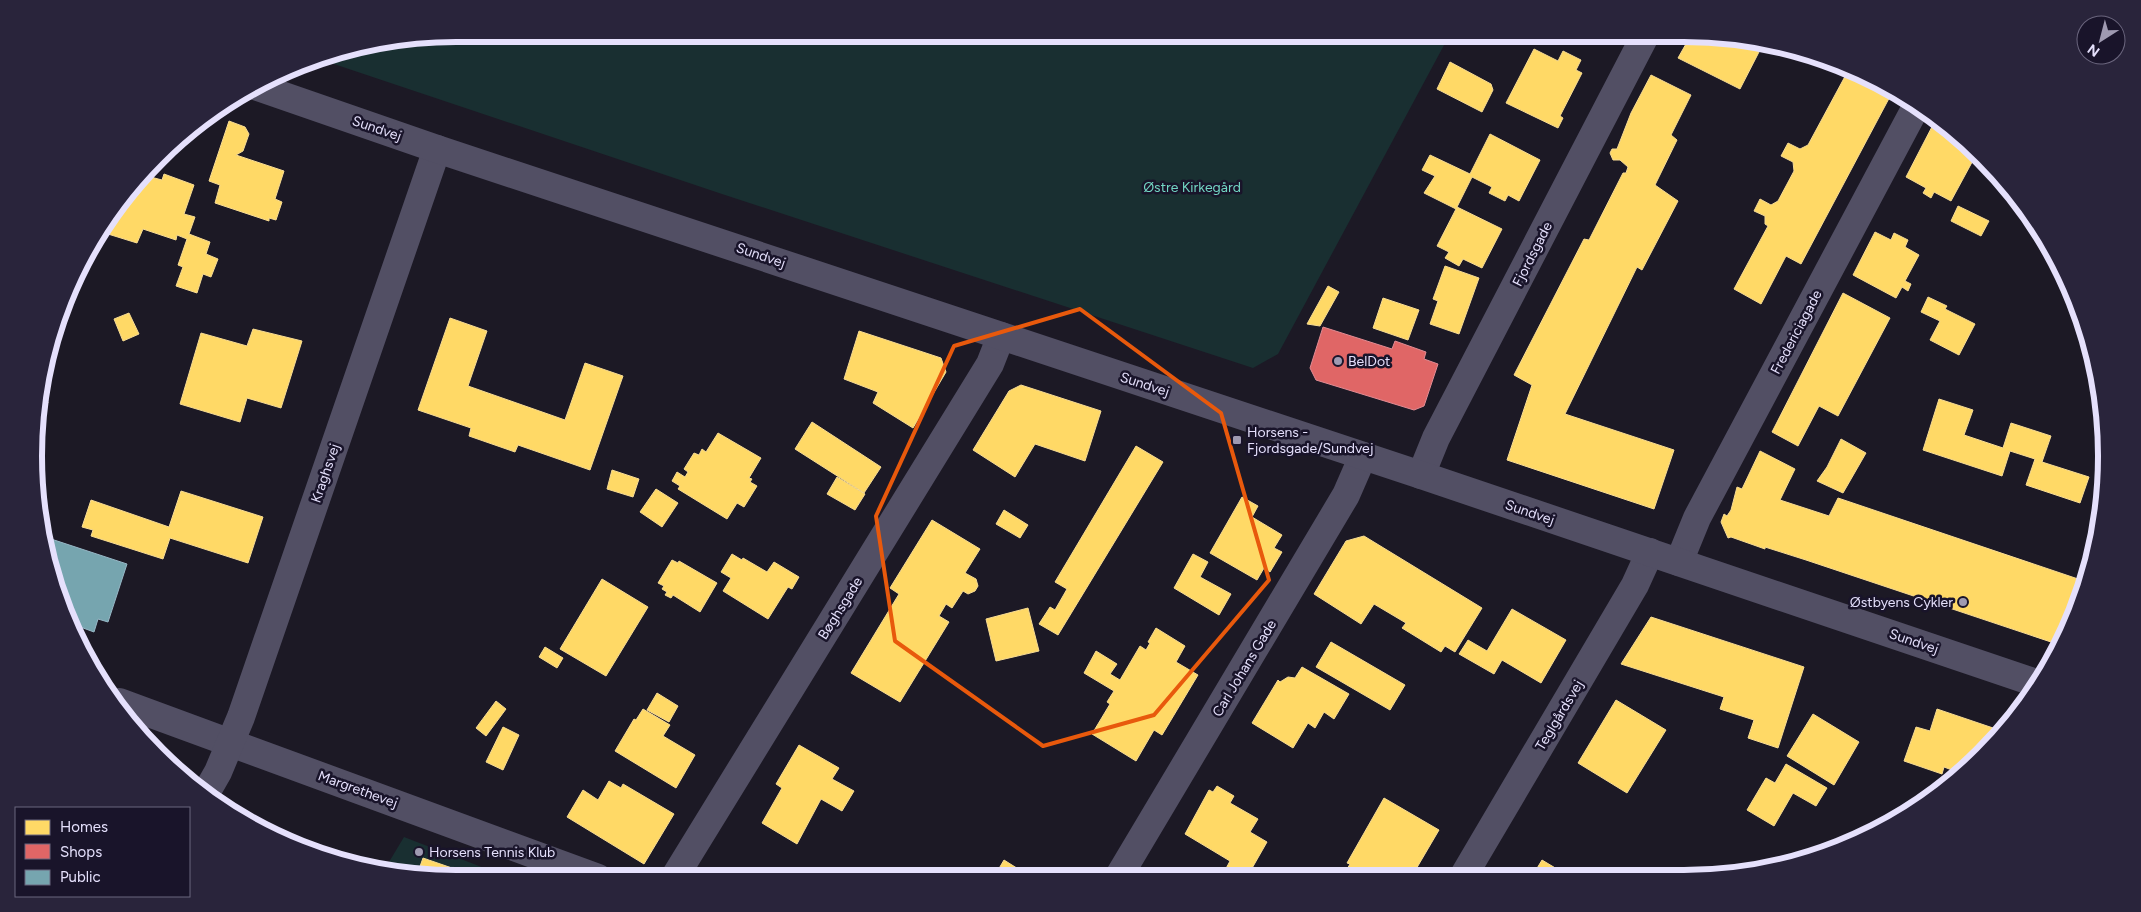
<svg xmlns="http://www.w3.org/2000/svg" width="2141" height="912" viewBox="0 0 2141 912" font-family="Figtree,sans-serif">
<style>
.green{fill:#192f31}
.homes{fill:#ffd966;stroke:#f7db93}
.shops{fill:#e06666;stroke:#e28b93}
.public{fill:#76a5af;stroke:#97b7c6}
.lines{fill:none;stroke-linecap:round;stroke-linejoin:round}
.minor{stroke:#524f64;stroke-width:28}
.tertiary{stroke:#524f64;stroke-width:28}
.marked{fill:none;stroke:#e8590c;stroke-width:4;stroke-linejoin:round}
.poi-dot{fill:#9f9ab1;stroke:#19142a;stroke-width:2}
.labels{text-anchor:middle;stroke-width:5;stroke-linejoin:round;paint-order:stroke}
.street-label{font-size:14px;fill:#e5e0fc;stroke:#19142a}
.park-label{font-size:14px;fill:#72d6c3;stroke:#19142a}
.poi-label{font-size:14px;fill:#e5e0fc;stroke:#19142a;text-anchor:start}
.rim{fill:none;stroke:#e5e0fc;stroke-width:6}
</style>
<rect width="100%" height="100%" fill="#1c1925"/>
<g class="green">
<path d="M456 34H1450L1278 354 1253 368 722 194 316 58Z"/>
<path d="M268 823 329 857 320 856 264 830Z"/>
<path d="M404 837 510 878H456L386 867Z"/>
</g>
<g class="homes">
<path d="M1691 35 1750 44 1760 50 1740 89 1678 58Z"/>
<path d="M1534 49 1558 61 1563 51 1581 60 1576 70 1582 73 1560 116 1563 118 1558 128 1506 103Z"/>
<path d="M1450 62 1491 84 1493 90 1482 112 1437 89Z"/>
<path d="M1849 69 1894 89 1801 264 1786 256 1761 304 1734 289 1768 226 1765 224V216L1754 211 1760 199 1771 205 1778 201 1794 171 1793 162 1781 156 1788 143 1800 149 1808 145Z"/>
<path d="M1651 75 1691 95 1671 135 1677 140 1655 185 1678 201 1642 270 1637 267 1565 414 1674 450 1654 509 1507 460 1532 385 1514 375 1584 239 1589 240 1623 173H1626L1628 167 1620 160H1613L1610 153 1612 149H1617L1631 113Z"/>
<path d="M1936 119 1964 139 1977 153 1951 201 1934 192 1931 198 1923 193 1926 188 1906 177Z"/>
<path d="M229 121 245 127 249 134 243 151 236 155 284 171 275 199 282 202 276 220 269 218V221L215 203 220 185 209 181Z"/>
<path d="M1490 134 1540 160 1519 201 1508 195 1505 201 1489 193 1492 187 1472 177 1457 207 1502 229 1482 268 1463 259 1459 266 1445 258 1449 252 1437 246 1456 209 1424 193 1435 176 1422 170 1430 155 1470 174Z"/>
<path d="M164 174 194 185 184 214 195 217 189 234 210 242 206 254 218 259 211 277 203 274 197 293 176 286 183 267 178 265 187 239 177 235 176 240 143 229 137 243 108 234 114 216 147 176 162 180Z"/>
<path d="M1958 206 1989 221 1981 236 1951 221Z"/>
<path d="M1875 232 1891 240 1894 233 1908 240 1905 247 1919 255 1905 281 1911 284 1908 291 1902 287 1896 298 1853 275Z"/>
<path d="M1445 266 1479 278 1459 334 1430 324 1438 301 1433 299Z"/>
<path d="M1328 286 1339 292 1320 326 1307 324Z"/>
<path d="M1843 293 1890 318 1838 416 1819 406 1798 446 1772 432Z"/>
<path d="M1928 297 1947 306 1945 309 1975 324 1959 355 1930 340 1940 321 1921 312Z"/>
<path d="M1383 298 1419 310 1408 340 1373 328Z"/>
<path d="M129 313 139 334 123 341 114 319Z"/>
<path d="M450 318 487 331 468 386 565 420 585 363 623 376 590 470 518 445 515 452 469 436 471 428 418 410Z"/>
<path d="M253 329 302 341 281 408 247 398 240 422 180 404 201 333 247 346Z"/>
<path d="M859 331 941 358 946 372 913 428 873 403 878 392 844 379Z"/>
<path d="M48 357 52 358 45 379 41 378 42 374Z"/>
<path d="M1021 385 1101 411 1085 461 1035 444 1015 477 973 450 1009 391Z"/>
<path d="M39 399 48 402 35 438Z"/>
<path d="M1939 399 1973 410 1964 435 2003 448 2011 423 2051 436 2042 462 2089 477 2080 503 2026 485 2035 459 2010 451 2002 476 1923 450Z"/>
<path d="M812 422 881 467 864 493 795 449Z"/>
<path d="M718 433 761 458 749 478 752 479 750 482 757 486 744 507 737 503 727 519 678 489 680 486 672 481 677 472 685 477 688 472 684 469 694 453 699 455 702 449 706 452Z"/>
<path d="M1841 439 1866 453 1843 493 1817 481 1827 467Z"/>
<path d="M1136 446 1163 462 1058 635 1039 624 1050 607 1055 610 1067 589 1055 582Z"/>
<path d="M1760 451 1795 469 1780 500 1829 516 1838 498 2087 582 2085 592 2057 644 1806 560 1765 547V549L1731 537 1728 538 1721 522 1724 514 1727 516 1731 510 1737 487 1742 489Z"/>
<path d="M612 470 639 479 633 497 607 489Z"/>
<path d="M2105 475 2104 499 2095 494Z"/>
<path d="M837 477 865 494 855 510 827 494Z"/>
<path d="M656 489 678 503 662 527 640 512Z"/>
<path d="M181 491 263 517 248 563 170 538 163 559 91 536 93 530 82 527 91 500 169 527Z"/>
<path d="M1242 497 1258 506 1252 517 1282 535 1274 548 1282 552 1270 572 1264 568 1257 580 1210 553Z"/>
<path d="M1004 510 1028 525 1020 538 996 524Z"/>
<path d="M932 520 980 549 965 573 976 579 978 586 975 591 968 594 963 591 952 608 946 604 939 616 949 622 900 702 851 673 899 594 890 588Z"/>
<path d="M1364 536 1482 608 1455 652 1445 646 1441 652 1402 628 1406 623 1374 604 1361 624 1314 594 1346 541Z"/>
<path d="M732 554 742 560 743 558 767 572 774 562 799 577 792 589 788 587 768 619 723 591 731 578 721 572Z"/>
<path d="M1193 554 1208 562 1200 577 1231 594 1219 615 1174 588Z"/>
<path d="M672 560 678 563 679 561 717 583 700 612 673 595 671 598 665 595 667 592 662 589 664 586 658 583Z"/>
<path d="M602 579 648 607 606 676 560 649Z"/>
<path d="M1028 608 1039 651 996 661 986 619Z"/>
<path d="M1512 609 1566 640 1541 683 1502 660 1494 674 1459 654 1468 640 1487 651Z"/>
<path d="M1651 617 1804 667 1778 748 1748 738 1754 720 1720 709 1724 697 1621 664Z"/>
<path d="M1156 628 1185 646 1176 662 1198 675 1162 735 1154 730 1136 761 1092 734 1110 704 1107 702 1114 691 1084 673 1096 651 1117 664 1110 674 1120 680 1140 646 1146 650 1150 643 1148 642Z"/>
<path d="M1331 642 1405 685 1390 710 1316 667Z"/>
<path d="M545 647 563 658 557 668 539 657Z"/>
<path d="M1302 667 1349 694 1334 719 1324 712 1315 728 1308 723 1293 748 1252 723 1278 680 1280 682 1288 677 1295 678Z"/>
<path d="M657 693 678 706 669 722 647 710Z"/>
<path d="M1616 700 1666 730 1627 793 1578 763Z"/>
<path d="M496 701 506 709 486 736 476 728Z"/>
<path d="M643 709 670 725 663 736 695 755 676 788 615 751 634 719 636 720Z"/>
<path d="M1937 709 2002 731 1960 773 1944 767 1942 774 1904 761 1916 727 1930 731Z"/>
<path d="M1813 714 1859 742 1834 785 1787 756Z"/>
<path d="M503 727 519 735 503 770 486 762Z"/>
<path d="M799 745 839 768 832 779 854 791 842 811 821 799 797 844 762 823 782 788 776 784Z"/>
<path d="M1786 764 1827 788 1816 806 1793 793 1774 826 1747 810 1766 778 1775 783Z"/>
<path d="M609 781 621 788 623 784 674 814 644 864 567 817 583 790 598 800Z"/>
<path d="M1217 786 1234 796 1230 803 1258 819 1250 832 1267 842 1251 870 1261 876H1222L1230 861 1185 834 1209 790 1213 792Z"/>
<path d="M1384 798 1439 830 1412 876 1404 874 1403 876H1343L1350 864 1347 863Z"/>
<path d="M423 858 452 868 448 877 418 872Z"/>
<path d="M1004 860 1031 877H994Z"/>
<path d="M1542 860 1567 875H1533Z"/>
<path d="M1657 868 1667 875H1653Z"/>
</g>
<path class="shops" d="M1323 327 1392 349 1395 341 1426 352 1424 359 1438 364 1424 406 1414 410 1316 380 1310 368Z"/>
<path class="public" d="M42 536 127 564 108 622 98 619 94 632 75 625Z"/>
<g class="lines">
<g class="minor">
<path d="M1421 475 1436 438 1646 34"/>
<path d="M1679 562 1697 518 1917 105"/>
<path d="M119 702 598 878"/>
<path d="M206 793 218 772 241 717 437 149"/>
<path d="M1464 875 1635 585 1650 552"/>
<path d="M1119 876 1346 495 1363 456"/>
<path d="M674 878 990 364 1001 336"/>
</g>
<path class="tertiary" d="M255 86 437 149 1421 475 2036 683"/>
</g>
<path class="marked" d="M1080 309 1221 413 1269 580 1154 715 1043 746 895 641 876 516 954 346Z"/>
<g class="poi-dot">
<circle cx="1338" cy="361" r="5"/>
<rect x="1232" y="435" width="10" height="10" rx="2.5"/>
<circle cx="1963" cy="602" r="5"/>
<circle cx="419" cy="852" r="5"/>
</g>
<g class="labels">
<g class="street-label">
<text transform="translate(377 128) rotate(19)" y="5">Sundvej</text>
<text transform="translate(1532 254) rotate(-63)" y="5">Fjordsgade</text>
<text transform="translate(761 255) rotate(19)" y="5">Sundvej</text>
<text transform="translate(1796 332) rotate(-62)" y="5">Fredericiagade</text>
<text transform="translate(1145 384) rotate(18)" y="5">Sundvej</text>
<text transform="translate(325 473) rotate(-71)" y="5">Kraghsvej</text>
<text transform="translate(1530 512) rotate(19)" y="5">Sundvej</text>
<text transform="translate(840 608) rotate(-58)" y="5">Bøghsgade</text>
<text transform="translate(1914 641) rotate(19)" y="5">Sundvej</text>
<text transform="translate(1244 668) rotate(-59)" y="5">Carl Johans Gade</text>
<text transform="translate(1559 715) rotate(-59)" y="5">Teglgårdsvej</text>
<text transform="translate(358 789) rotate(20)" y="5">Margrethevej</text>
</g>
<g class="park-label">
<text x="1192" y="192">Østre Kirkegård</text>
</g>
<g class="poi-label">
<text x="1348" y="366">BelDot</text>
<text x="1247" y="437">Horsens -<tspan x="1247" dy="16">Fjordsgade/Sundvej</tspan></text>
<text x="1953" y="607" text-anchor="end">Østbyens Cykler</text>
<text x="429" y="857">Horsens Tennis Klub</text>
</g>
</g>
<path d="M0 0H2141V912H0ZM456 42H1684A414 414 0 0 1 2098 456V456A414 414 0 0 1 1684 870H456A414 414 0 0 1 42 456V456A414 414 0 0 1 456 42Z" fill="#29243b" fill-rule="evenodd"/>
<path class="rim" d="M456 42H1684A414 414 0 0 1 2098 456V456A414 414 0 0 1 1684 870H456A414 414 0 0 1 42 456V456A414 414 0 0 1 456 42Z"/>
<rect x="15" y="807" width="175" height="90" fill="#19142a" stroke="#6b667e"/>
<rect x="25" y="820" width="25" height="15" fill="#ffd966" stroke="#6b667e"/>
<text x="60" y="832" font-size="15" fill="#e5e0fc">Homes</text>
<rect x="25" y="844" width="25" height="15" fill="#e06666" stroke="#6b667e"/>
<text x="60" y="857" font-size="15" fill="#e5e0fc">Shops</text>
<rect x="25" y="870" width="25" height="15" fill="#76a5af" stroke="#6b667e"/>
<text x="60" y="882" font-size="15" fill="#e5e0fc">Public</text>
<g transform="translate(2101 40) rotate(216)"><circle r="24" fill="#19142a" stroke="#6b667e"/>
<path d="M0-4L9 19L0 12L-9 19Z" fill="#9f9ab1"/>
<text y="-8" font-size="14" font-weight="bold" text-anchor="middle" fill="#e5e0fc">N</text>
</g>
</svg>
